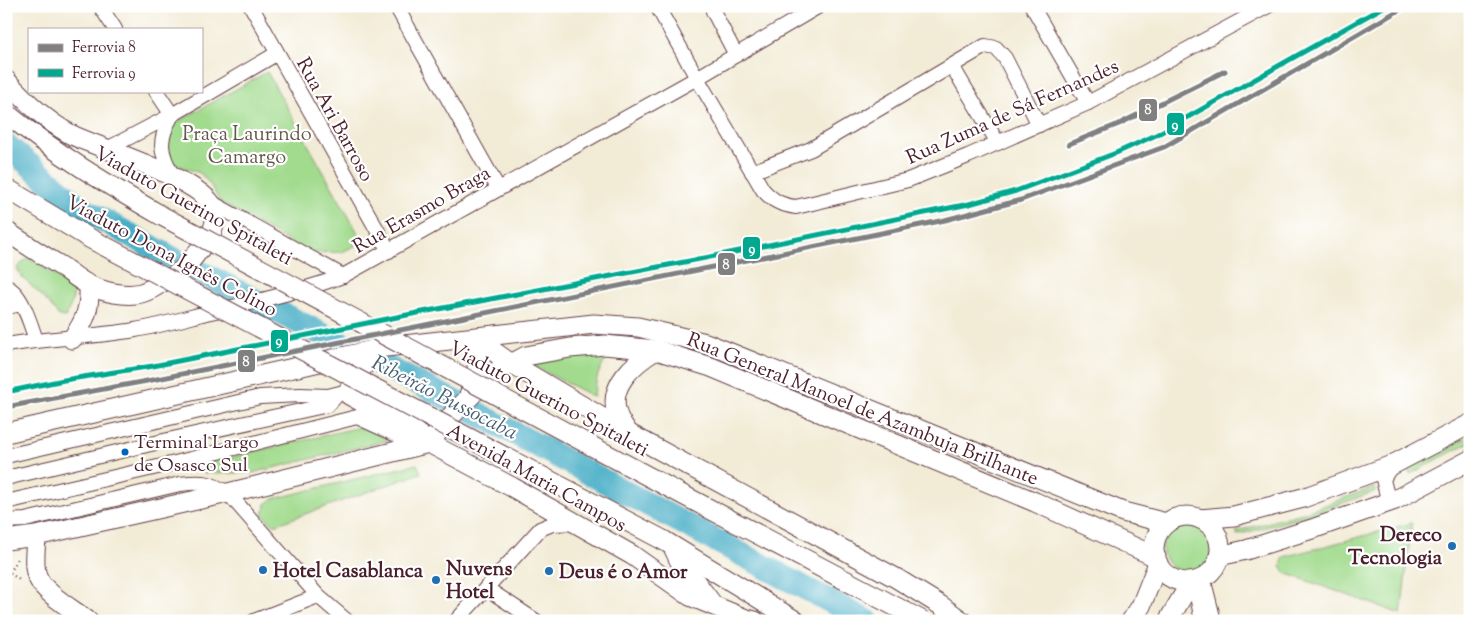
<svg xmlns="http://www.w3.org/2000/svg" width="1476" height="627" viewBox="0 0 1476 627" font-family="'Sorts Mill Goudy',serif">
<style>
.green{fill:#a2db8e;stroke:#767d5c}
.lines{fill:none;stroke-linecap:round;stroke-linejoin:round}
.river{stroke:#46adc6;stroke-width:24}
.minor-casing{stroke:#633e44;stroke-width:16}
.major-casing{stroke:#633e44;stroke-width:21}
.path{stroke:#633e44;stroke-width:2.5;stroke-dasharray:1 4;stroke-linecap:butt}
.minor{stroke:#fff;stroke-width:14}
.major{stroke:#fff;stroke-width:19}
.major-bridge-casing{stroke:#633e44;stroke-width:21;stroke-linecap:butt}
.major-bridge{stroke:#fff;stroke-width:19}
.rail-1-casing{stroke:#fff;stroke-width:9}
.rail-2-casing{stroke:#fff;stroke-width:9}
.rail-1{stroke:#808080;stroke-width:5}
.rail-2{stroke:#00a88e;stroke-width:5}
.bus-dot{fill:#0065bd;stroke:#fff;stroke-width:2}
.poi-dot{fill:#1f6fb2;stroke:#fff;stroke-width:2}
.labels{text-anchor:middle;stroke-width:4.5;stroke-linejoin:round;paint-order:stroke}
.bus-label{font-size:19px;fill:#4a1f2b;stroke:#fff;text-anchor:start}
.street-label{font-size:20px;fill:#4a1f2b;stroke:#fff}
.park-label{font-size:20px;fill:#645749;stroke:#fff}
.poi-label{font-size:20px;font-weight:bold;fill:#4a1f2b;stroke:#fff;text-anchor:start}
.water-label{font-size:21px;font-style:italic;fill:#485f71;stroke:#fff}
.line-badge{stroke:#fff;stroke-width:2}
.badge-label{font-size:14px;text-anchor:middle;font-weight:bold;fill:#fff}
</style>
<rect width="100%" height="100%" fill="#fff"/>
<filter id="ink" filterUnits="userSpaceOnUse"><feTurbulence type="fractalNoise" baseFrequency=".02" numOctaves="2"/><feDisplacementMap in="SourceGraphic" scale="10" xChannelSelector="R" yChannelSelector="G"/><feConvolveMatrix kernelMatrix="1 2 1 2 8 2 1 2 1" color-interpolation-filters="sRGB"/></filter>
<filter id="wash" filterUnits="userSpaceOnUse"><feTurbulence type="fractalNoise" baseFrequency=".0096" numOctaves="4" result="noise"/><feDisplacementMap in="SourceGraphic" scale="20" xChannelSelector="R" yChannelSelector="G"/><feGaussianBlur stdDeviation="1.12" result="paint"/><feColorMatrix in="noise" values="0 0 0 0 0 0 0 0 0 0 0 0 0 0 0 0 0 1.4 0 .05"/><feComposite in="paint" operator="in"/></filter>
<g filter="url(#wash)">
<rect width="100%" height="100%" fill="#f2ebd5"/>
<g class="green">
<path d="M267 72 363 242 342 252 309 253 220 202 210 184 200 173 174 164 170 159 167 137 175 123Z"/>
<path d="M29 257 75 289 71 305 65 317 59 316 43 297 21 276 17 268Z"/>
<path d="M611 353C598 369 596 377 594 397L530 364 541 359Z"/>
<path d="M360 427 378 433 389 440 252 473H204L202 464Z"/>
<path d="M1470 436V442L1410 474 1408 470Z"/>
<path d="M417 464 421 473 274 525 263 515 266 504 273 499Z"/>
<path d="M1375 487 1376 491 1307 516 1237 535V531L1306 512Z"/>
<circle cx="1187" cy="547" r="25"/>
<path d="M1412 523 1401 614 1285 573 1281 565 1284 557Z"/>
</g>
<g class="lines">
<path class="river" d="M6 145 81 208 172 258 465 407 867 621"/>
</g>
</g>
<g filter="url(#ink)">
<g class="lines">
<g class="minor-casing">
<g id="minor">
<path d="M100 6 115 29"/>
<path d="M251 6 389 251"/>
<path d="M396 6 498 188"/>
<path d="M657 6 697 78 763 190C773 201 781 205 796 207L908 180 968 156 1088 103 1268 6"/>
<path d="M1032 6 1088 103"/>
<path d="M713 11 736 55"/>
<path d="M952 66 998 143"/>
<path d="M156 91 172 115"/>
<path d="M172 115C158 140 159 151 173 176"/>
<path d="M107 149 172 115 276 54"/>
<path d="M752 172 811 149 985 46 996 48 1005 58 1039 125"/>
<path d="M209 201 343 276"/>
<path d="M6 287C22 292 31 326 36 340"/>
<path d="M6 307 22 304"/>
<path d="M6 345C49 338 93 337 135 330 159 326 183 319 206 313 252 303 299 292 343 276L697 78 819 6"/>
<path d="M6 456 260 397 300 395 328 396 348 391"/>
<path d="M1392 465 1383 479 1386 492 1395 500"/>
<path d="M6 478 168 440 328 405 336 396"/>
<path d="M6 502 175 463 357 417 403 438 425 443"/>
<path d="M6 521 25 520 180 484C202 481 209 482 228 493L318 596 347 621"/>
<path d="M1203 578 1214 621"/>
<path d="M1194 581 1202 621"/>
<path d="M486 588 536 621"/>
<path d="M254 621 318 596"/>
<path d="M456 621 540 529 552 524 576 523"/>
</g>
</g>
<g class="major-casing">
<g id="major">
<path d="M6 80C25 101 45 120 70 134 100 149 200 178 213 207 221 226 206 241 196 254 185 269 177 275 161 283 155 287 148 291 141 293 126 297 103 292 89 285 80 281 72 274 64 268 44 256 25 244 6 231"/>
<path d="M475 338 510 363 628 433 896 578 940 605 962 621"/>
<path d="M72 339C86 320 90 308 89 285"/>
<path d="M374 349 348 391 349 395 413 430 429 443 512 487 632 555 690 596 746 619 755 621"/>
<path d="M469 395C477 371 482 363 472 339"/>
<path d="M6 433 386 347 594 324 638 327 706 343 1123 512 1166 523"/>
<path d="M628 433C625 427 620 422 618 416 606 387 634 363 656 350"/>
<path d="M429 443 453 414 492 374 526 356 570 348 605 345 656 350 711 367 1035 502 1156 557"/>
<circle cx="1187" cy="549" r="33"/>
<path d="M1200 519 1234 516 1303 498 1392 465 1470 424"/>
<path d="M36 536C36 548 32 566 38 578 45 594 74 610 88 621"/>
<path d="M6 540 36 536 228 493 429 443"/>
<path d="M663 540 796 621"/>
<path d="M674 549 679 560 714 606"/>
<path d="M1219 556 1246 550 1315 528 1395 500 1470 460"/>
<path d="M1131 621 1141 606 1158 563"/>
<path d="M1168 621 1191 582"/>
</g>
</g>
<g class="path">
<path d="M6 570 22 582"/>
<path d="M10 573 19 556"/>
</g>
<use href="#minor" class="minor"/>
<use href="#major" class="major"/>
<g class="major-bridge-casing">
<g id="major-bridge">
<path d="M6 113C55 153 108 185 162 216L683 495 923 621"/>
<path d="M6 188 91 239 663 540"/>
</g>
</g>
<use href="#major-bridge" class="major-bridge"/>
<g class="rail-1-casing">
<g id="rail-1">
<path d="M1069 144 1119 124 1225 71"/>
<path d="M6 407 147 381 867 236 945 220 1021 200 1164 147 1406 6"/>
</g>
</g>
<g class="rail-2-casing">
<path id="rail-2" d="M6 392 64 380 153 366 407 315 700 259 969 204 1016 191 1116 153 1156 135 1385 6"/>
</g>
<use href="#rail-1" class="rail-1"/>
<use href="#rail-2" class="rail-2"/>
</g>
</g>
<circle class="bus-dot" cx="125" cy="452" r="4.5"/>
<g class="poi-dot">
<circle cx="1452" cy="546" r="5"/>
<circle cx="263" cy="570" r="5"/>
<circle cx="549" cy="571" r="5"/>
<circle cx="436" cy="580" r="5"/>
</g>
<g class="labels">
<g class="bus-label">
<text x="134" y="448">Terminal Largo<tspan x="134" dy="23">de Osasco Sul</tspan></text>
</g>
<g class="street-label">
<text transform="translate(1012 111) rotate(-24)" y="7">Rua Zuma de Sá Fernandes</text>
<text transform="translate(336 119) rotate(61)" y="7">Rua Ari Barroso</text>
<text transform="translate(194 205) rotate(29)" y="7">Viaduto Guerino Spitaleti</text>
<text transform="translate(421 209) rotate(-30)" y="7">Rua Erasmo Braga</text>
<text transform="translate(172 255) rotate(28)" y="7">Viaduto Dona Ignês Colino</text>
<text transform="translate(549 398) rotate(28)" y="7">Viaduto Guerino Spitaleti</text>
<text transform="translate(863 408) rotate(22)" y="7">Rua General Manoel de Azambuja Brilhante</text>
<text transform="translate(537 477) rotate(29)" y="7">Avenida Maria Campos</text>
</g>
<g class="park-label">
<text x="247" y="140">Praça Laurindo<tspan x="247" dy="23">Camargo</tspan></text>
</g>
<g class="poi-label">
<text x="1442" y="541" text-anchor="end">Dereco<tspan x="1442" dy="23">Tecnologia</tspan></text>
<text x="446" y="575">Nuvens<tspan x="446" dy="23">Hotel</tspan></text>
<text x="273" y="577">Hotel Casablanca</text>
<text x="559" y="578">Deus é o Amor</text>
</g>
<g class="water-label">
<text transform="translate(445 397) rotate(27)" y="7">Ribeirão Bussocaba</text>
</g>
</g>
<g class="line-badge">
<rect x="1138" y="98" width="20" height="24" rx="5" fill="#808080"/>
<rect x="1166" y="112" width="19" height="24" rx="5" fill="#00a88e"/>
<rect x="742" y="236" width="19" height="24" rx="5" fill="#00a88e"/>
<rect x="717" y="252" width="19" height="24" rx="5" fill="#808080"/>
<rect x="270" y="329" width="19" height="24" rx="5" fill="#00a88e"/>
<rect x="237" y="349" width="19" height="24" rx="5" fill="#808080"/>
</g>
<g class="badge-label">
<text x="1148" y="114">8</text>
<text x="1175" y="129">9</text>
<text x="752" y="253">9</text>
<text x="726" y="269">8</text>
<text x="279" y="345">9</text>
<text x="246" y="366">8</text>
</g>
<rect width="1476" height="627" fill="none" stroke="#fff" stroke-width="25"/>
<rect x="28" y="28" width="175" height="65" fill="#ffffff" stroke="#b7a5aa"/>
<rect x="38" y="44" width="25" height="8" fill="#808080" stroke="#b7a5aa"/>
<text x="72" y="52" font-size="15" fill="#4a1f2b">Ferrovia 8</text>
<rect x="38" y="69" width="25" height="8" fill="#00a88e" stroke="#b7a5aa"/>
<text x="72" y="78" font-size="15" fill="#4a1f2b">Ferrovia 9</text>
</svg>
